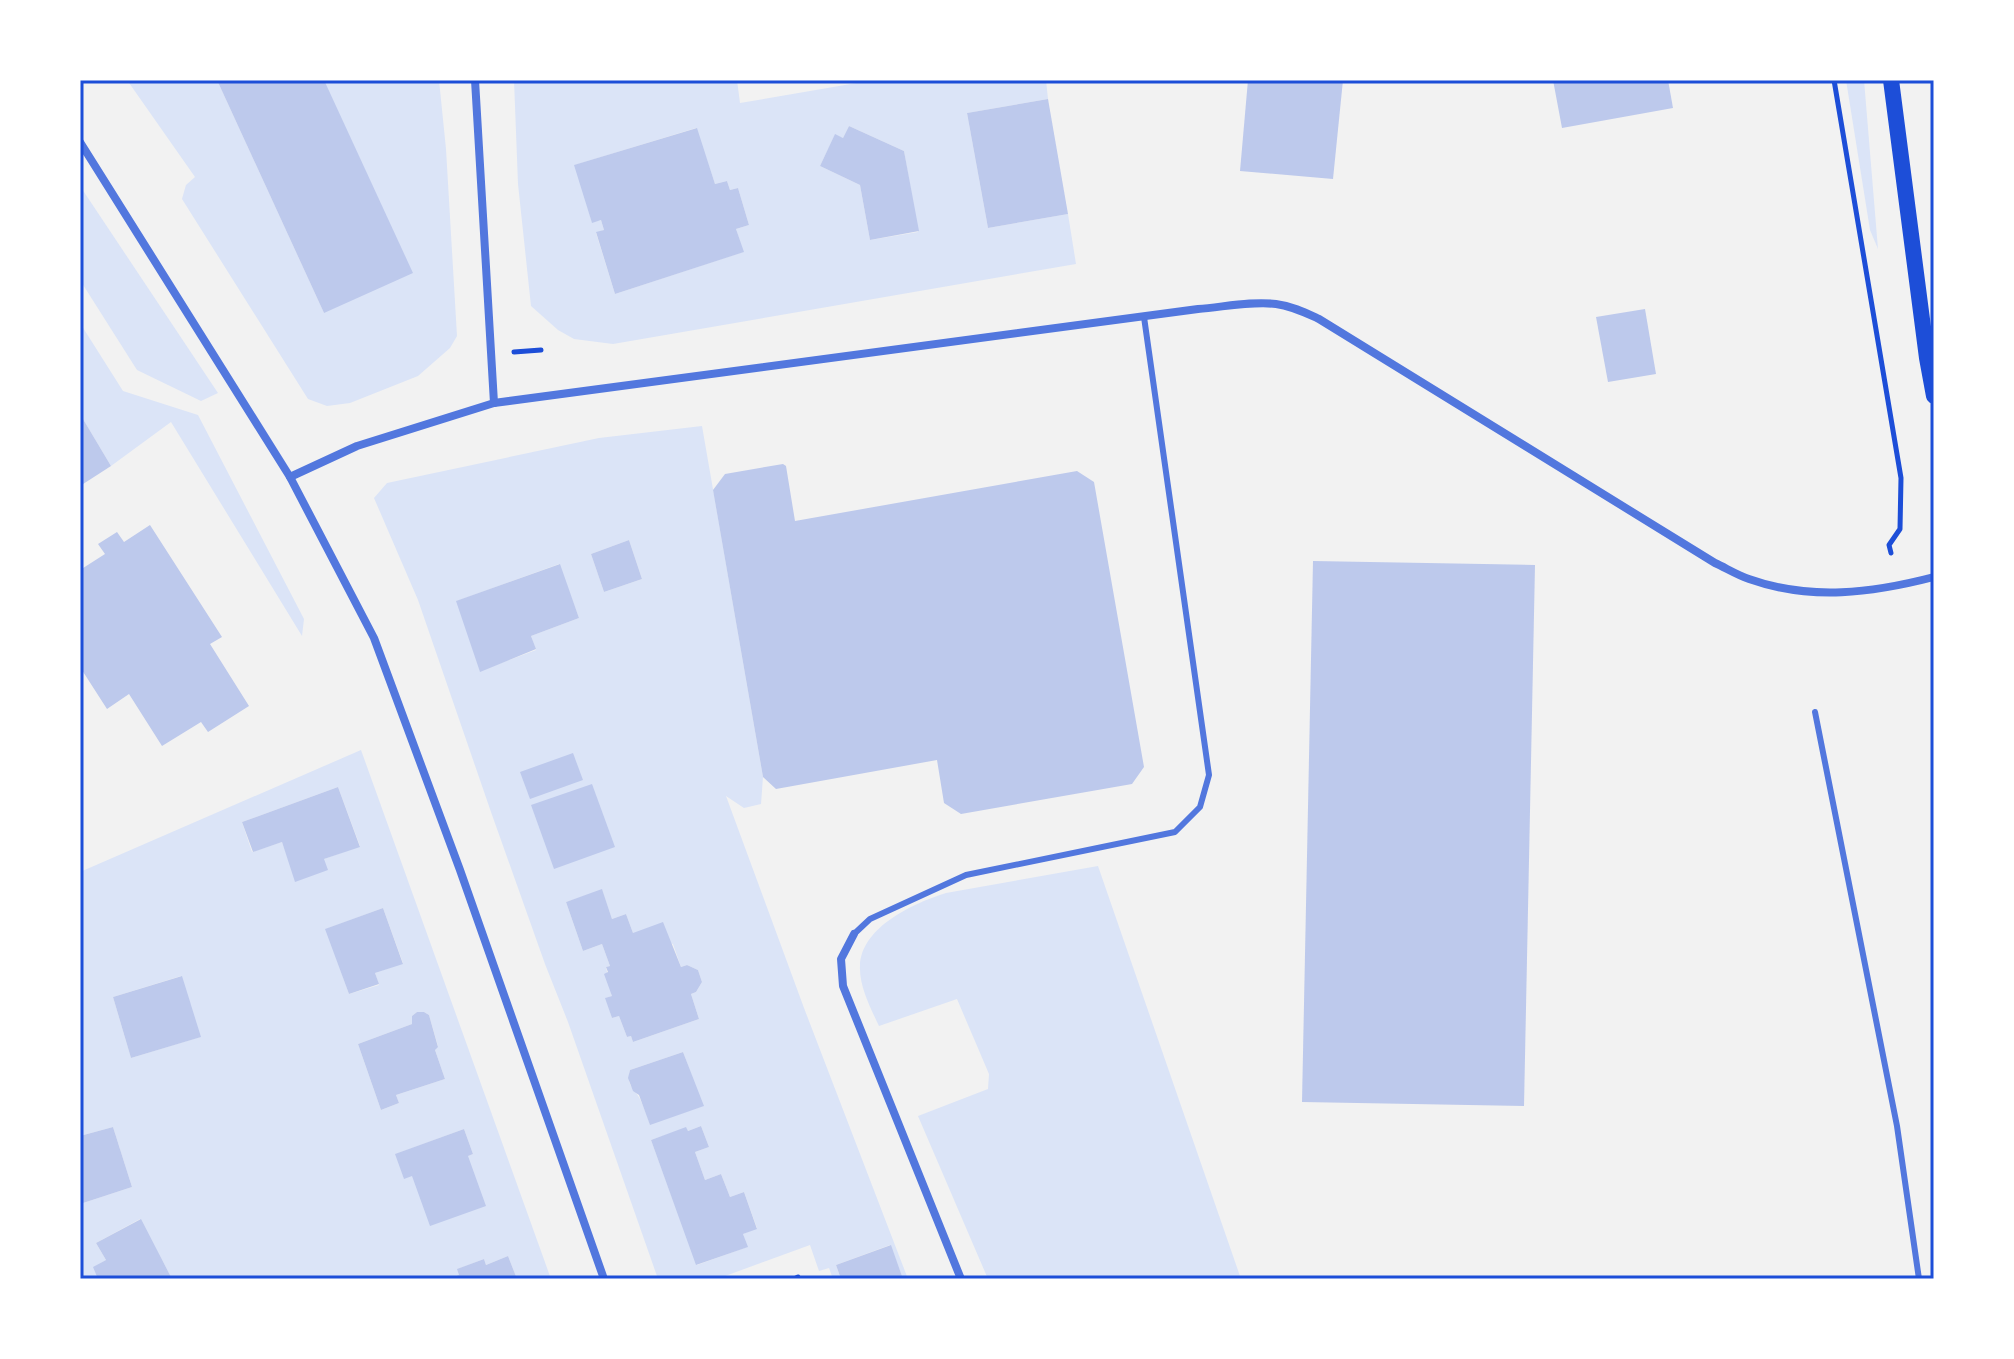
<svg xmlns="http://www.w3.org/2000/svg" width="2014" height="1359" viewBox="0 0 2014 1359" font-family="'Fira Sans',sans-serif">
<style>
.green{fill:#dbe4f7;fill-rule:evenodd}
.building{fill:#bdc9ec}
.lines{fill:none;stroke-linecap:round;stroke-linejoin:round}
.path{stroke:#1d4ed8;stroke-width:5}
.service{stroke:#5277de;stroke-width:6}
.minor{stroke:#5277de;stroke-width:8}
.secondary{stroke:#1d4ed8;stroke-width:16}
.neatline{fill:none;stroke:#1d4ed8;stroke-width:3}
</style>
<rect width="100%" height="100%" fill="#f2f2f2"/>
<g class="green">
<path d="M127 80H217L324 313V80H439L446 149 457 336 450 348 418 376 350 403 327 406 308 399 182 199 186 185 195 177Z"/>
<path d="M514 80H737L740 103 874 80H1046L1048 99 967 113 988 228 1068 214 1076 264 613 344 574 339 558 330 531 306 518 184ZM849 126 904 151 918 232 870 240 860 185 820 166 835 135 843 138ZM696 128 715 184 727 181 730 190 738 188 749 225 736 229 743 252 615 294 596 233 604 230 601 220 592 222 575 165Z"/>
<path d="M1846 80H1864L1878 249 1870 230Z"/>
<path d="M80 186 218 393 201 401 137 370 80 280Z"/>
<path d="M80 323 123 391 198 415 304 619 302 636 171 422 111 466 80 414Z"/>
<path d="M702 426 763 777 761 804 744 808 726 796 804 1008 908 1279H903L890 1245 836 1265 841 1279H833L829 1268 819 1271 810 1245 717 1279H658L568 1022 545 964 491 812 418 600 374 498 387 483 599 438ZM629 540 642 579 604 592 591 554ZM559 564 579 618 531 636 536 650 480 671 457 601ZM602 890 612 919 626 914 633 933 673 944 681 967 687 965 698 970 702 982 696 992 691 994 699 1019 633 1042 631 1036 627 1037 619 1016 612 1018 606 998 612 996 606 967 610 966 602 944 583 951 566 902ZM683 1052 703 1106 650 1124C647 1116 644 1107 640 1099 634 1087 626 1087 630 1070ZM701 1126 709 1147 695 1152 705 1180 721 1174 730 1197 744 1192 757 1228 743 1234 747 1247 697 1265 651 1140 686 1128 688 1131Z"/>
<path d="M361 750 551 1279H517L508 1256 486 1265 484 1259 458 1269 459 1275 446 1279H172L140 1219 96 1243 106 1260 94 1267 98 1279H80V1204L132 1187 113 1127 80 1136V872ZM338 787 360 846 324 859 296 881 282 842 252 852 242 822ZM383 908 403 963 375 973 379 985 349 994 326 929ZM181 976 200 1037 131 1058 113 997ZM417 1012H424L429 1015 438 1046 435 1050 445 1079 396 1095 399 1103 381 1110 358 1044 412 1024V1016ZM464 1129 473 1154 404 1178 396 1154Z"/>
<path d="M1098 866 1241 1279H988L918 1116 988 1089 989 1074 957 999 879 1026C871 1009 859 986 860 966 861 927 914 903 946 893Z"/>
</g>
<g class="building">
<path d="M217 80H324L413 273 324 313Z"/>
<path d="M1248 80H1343L1333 179 1240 171Z"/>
<path d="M1553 80H1668L1673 108 1562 128Z"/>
<path d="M1048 99 1068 214 988 228 967 113Z"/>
<path d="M849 126 904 151 919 231 870 240 860 185 820 166 835 134 843 138Z"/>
<path d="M697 128 715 184 727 181 730 190 738 188 749 225 736 229 744 252 615 294 596 232 604 230 601 220 592 223 574 165Z"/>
<path d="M1645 309 1656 374 1608 382 1596 317Z"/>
<path d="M80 414 111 466 80 486Z"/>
<path d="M783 464 786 466 795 521 1077 471 1094 482 1144 767 1132 784 961 814 944 803 937 760 776 789 763 777 713 490 725 474Z"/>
<path d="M150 525 222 637 210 644 249 706 208 732 201 722 162 746 129 694 107 709 80 667V570L105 554 98 544 117 532 124 542Z"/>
<path d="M629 540 642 579 604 592 591 554Z"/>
<path d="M1313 561 1535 565 1524 1106 1302 1102Z"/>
<path d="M560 564 579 618 531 636 536 649 480 672 456 601Z"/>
<path d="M573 753 583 780 530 799 520 772Z"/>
<path d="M592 784 615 847 554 869 531 805Z"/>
<path d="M338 787 360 847 324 859 328 870 295 882 282 842 253 852 242 822Z"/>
<path d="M602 889 612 919 626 914 633 933 663 922 681 967 687 965 698 970 702 982 696 992 691 994 699 1019 633 1042 631 1036 627 1037 619 1016 612 1018 605 998 612 996 604 974 608 972 606 967 610 966 602 944 583 951 566 902Z"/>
<path d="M383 908 403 964 375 973 379 984 349 994 325 929Z"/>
<path d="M182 976 201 1037 131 1058 113 997Z"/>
<path d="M424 1012 429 1015 438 1047 435 1050 445 1079 396 1095 399 1103 381 1110 358 1044 412 1024V1016L417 1012Z"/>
<path d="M683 1052 704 1106 650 1125 639 1095 633 1091 628 1078 630 1070Z"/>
<path d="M701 1126 709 1147 695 1152 705 1180 721 1174 730 1197 744 1192 757 1229 743 1234 748 1247 696 1265 651 1140 686 1127 688 1131Z"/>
<path d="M113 1127 132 1187 80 1204V1136Z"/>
<path d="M464 1129 473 1154 468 1156 486 1206 430 1226 412 1176 404 1179 395 1154Z"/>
<path d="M141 1219 172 1279H98L93 1267 106 1260 96 1243Z"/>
<path d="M891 1245 903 1279H841L836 1265Z"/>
<path d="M508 1256 517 1279H448L459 1275 457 1269 484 1259 486 1265Z"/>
</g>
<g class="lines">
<g class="path">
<path d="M1834 80 1901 478 1900 529 1889 545 1891 553"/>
<path d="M514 352 541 350"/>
<path d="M794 1279 798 1277"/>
</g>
<g class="service">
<path d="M1815 712 1897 1126 1919 1279"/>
<path d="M854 934 870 919 966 875 1175 832 1200 807 1209 775 1144 317"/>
</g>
<g class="minor">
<path d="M475 80 494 403"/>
<path d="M80 142 290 477 374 638 460 870 604 1279"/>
<path d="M290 477 357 446 494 403 1198 309C1224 307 1251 301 1276 304 1292 306 1306 313 1319 319L1715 563C1726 568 1737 575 1749 579 1811 601 1872 593 1934 577"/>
<path d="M854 934 841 959 843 986 961 1279"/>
</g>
<path class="secondary" d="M1891 80 1927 358 1934 396"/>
</g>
<rect width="2014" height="1359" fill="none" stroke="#ffffff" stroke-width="164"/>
<rect x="82" y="82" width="1850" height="1195" class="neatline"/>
</svg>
